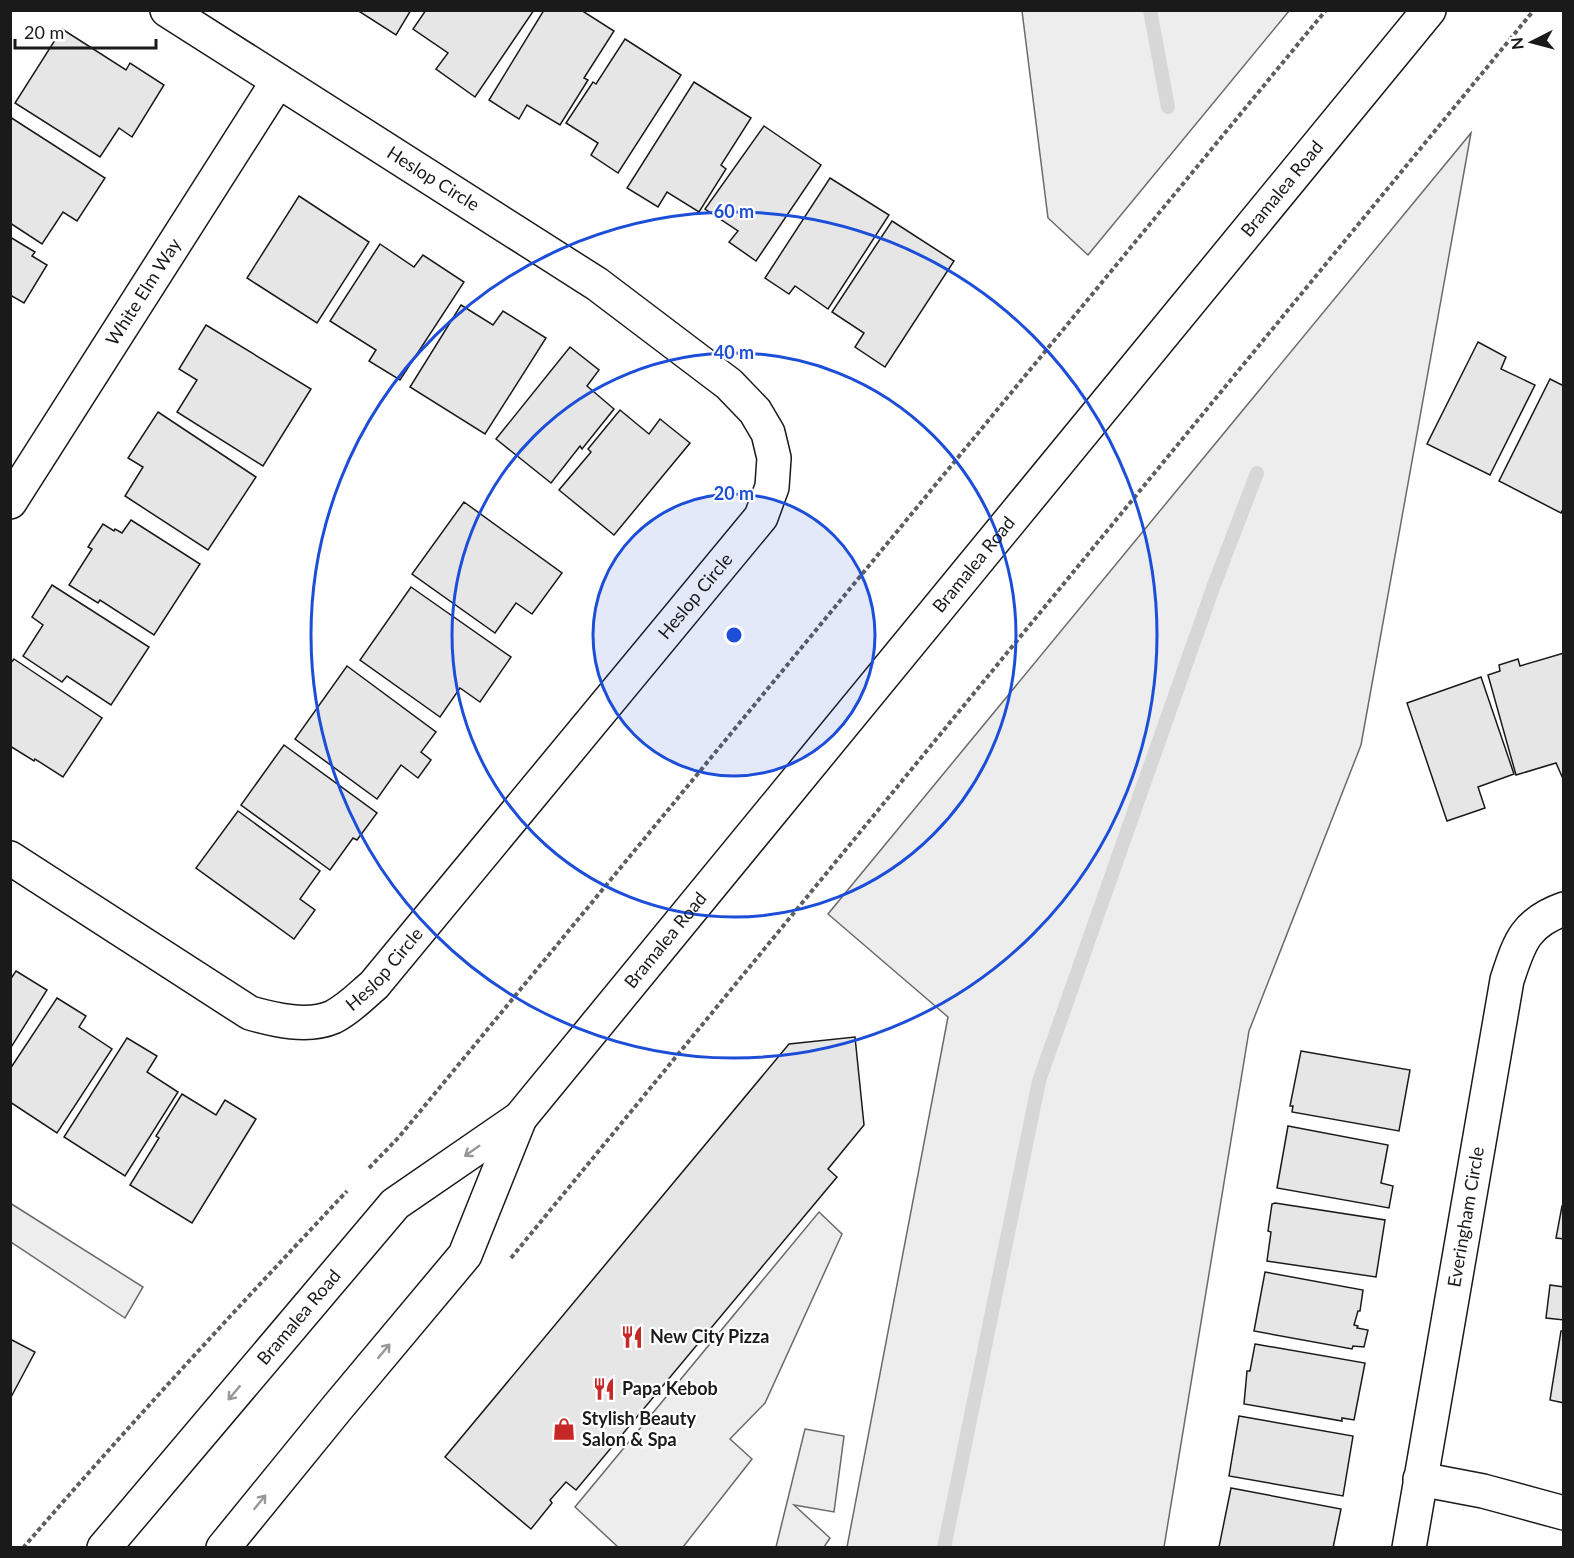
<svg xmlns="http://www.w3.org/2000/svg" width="1574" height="1558" viewBox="0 0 1574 1558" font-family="Lato,sans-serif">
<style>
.built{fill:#ededed;stroke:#6a6a6a;stroke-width:1.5}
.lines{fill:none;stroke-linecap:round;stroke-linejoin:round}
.stream{stroke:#d7d7d7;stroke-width:14}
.building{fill:#e6e6e6;stroke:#1a1a1a;stroke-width:1.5}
.minor-casing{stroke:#1a1a1a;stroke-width:36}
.major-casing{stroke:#1a1a1a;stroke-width:36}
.path{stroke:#5f5f5f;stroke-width:4;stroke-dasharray:4.5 3;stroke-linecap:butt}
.minor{stroke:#fff;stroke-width:33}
.major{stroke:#fff;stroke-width:33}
.oneway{stroke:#989898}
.ring{fill:none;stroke:#1d4ed8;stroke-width:3}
.labels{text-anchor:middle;stroke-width:4.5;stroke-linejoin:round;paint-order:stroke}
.street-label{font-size:18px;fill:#1a1a1a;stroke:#fff}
.poi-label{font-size:18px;font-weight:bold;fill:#1a1a1a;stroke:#fff;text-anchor:start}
.centre{fill:#1d4ed8;stroke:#fff;stroke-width:3}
.ring-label{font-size:18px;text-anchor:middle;font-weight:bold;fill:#1d4ed8;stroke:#fff;stroke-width:4.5;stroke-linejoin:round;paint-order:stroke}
</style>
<rect width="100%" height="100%" fill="#fff"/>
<g class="built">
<path d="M1022 11V10L1289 11 1088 255 1048 218Z"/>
<path d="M1471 133 1361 745 1249 1031 1164 1547H847L948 1017 828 914Z"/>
<path d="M10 1203 143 1287 125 1318 11 1242Z"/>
<path d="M819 1212 842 1234 765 1403 730 1439 752 1459 683 1547H618L575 1507Z"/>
<path d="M805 1429 844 1436 834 1512 794 1505 830 1538 824 1547H776Z"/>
</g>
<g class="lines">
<g class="stream">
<path d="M1150 10 1168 107"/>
<path d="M944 1548 1039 1081 1214 585 1257 473"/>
</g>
</g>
<g class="building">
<path d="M357 10H411L396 35Z"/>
<path d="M426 10H534L475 97 436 69 448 53 413 29Z"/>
<path d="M544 10H581L614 31 584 78 588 80 560 125 527 105 519 119 489 100Z"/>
<path d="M62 29 126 70 130 63 164 85 132 137 119 128 100 157 15 103Z"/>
<path d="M625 39 681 75 618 173 591 155 598 143 566 123 593 82 596 84Z"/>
<path d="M694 82 751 118 721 165 726 169 699 212 667 192 658 207 627 188Z"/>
<path d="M10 117 105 178 77 221 63 212 42 244 10 223Z"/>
<path d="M764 126 821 165 756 261 729 242 738 231 705 209Z"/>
<path d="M830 178 889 215 828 309 795 286 789 294 765 278Z"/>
<path d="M299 196 369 242 317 323 247 278Z"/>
<path d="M892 221 954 261 885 367 855 347 864 333 832 312Z"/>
<path d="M10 237 35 252 32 256 47 265 24 303 12 296 10 299Z"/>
<path d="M380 244 414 267 423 255 464 282 400 380 369 361 376 350 330 321Z"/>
<path d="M461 305 493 325 503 311 546 338 485 434 410 387Z"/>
<path d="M206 325 311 389 263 466 177 412 197 380 179 369Z"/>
<path d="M1478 342 1506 357 1501 369 1535 385 1490 475 1427 444Z"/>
<path d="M570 347 599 370 587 386 614 409 582 449 580 446 551 483 496 439Z"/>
<path d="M1550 379 1564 386V507L1561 513 1499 481Z"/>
<path d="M620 410 649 434 660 419 690 443 614 535 559 490 591 452 588 449Z"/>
<path d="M158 412 256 477 208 550 125 496 143 467 128 458Z"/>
<path d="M464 502 562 573 532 614 516 603 495 633 412 574Z"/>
<path d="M131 520 200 564 154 635 100 600 98 603 69 585 92 549 88 547 103 524 114 531 115 529 122 533Z"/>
<path d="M52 585 149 647 111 705 67 676 62 682 23 656 43 625 32 617Z"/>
<path d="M411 587 511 657 480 702 460 688 440 717 360 660Z"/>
<path d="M1564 653V781L1556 763 1516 775 1488 675 1500 671 1499 665 1518 659 1520 666Z"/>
<path d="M14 659 102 718 63 777 35 759 34 761 10 746V664Z"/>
<path d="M347 666 436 732 421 752 431 760 418 778 401 765 377 799 295 739Z"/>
<path d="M1481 677 1514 774 1478 787 1485 808 1447 821 1407 703Z"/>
<path d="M284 745 377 813 357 840 353 838 330 870 241 805Z"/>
<path d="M238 811 320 871 300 899 315 910 294 939 196 868Z"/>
<path d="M16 971 47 990 10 1049V980Z"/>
<path d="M57 998 86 1016 79 1027 112 1049 57 1133 10 1102V1069Z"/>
<path d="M855 1037 864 1125 828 1169 837 1177 576 1490 566 1482 550 1500 552 1503 531 1529 445 1457 789 1044Z"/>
<path d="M127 1038 157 1056 147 1072 178 1092 125 1176 64 1137Z"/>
<path d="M1301 1051 1410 1070 1399 1131 1292 1112 1293 1106H1290Z"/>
<path d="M182 1094 216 1115 225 1100 256 1119 192 1223 130 1185 159 1138 156 1136Z"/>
<path d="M1288 1126 1388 1145 1381 1183 1393 1186 1389 1208 1277 1188Z"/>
<path d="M1275 1203 1385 1220 1376 1277 1267 1261 1271 1232 1268 1231 1272 1204Z"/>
<path d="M1562 1206H1564V1239L1556 1238Z"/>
<path d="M1265 1272 1363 1290 1360 1311H1358L1354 1325 1358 1326 1357 1328 1368 1330 1364 1347 1353 1346 1352 1349 1254 1331Z"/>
<path d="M1550 1285 1564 1287V1320L1546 1318Z"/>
<path d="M1561 1331H1564V1403L1550 1400Z"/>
<path d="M10 1339 35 1352 10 1399Z"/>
<path d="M1255 1344 1365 1363 1354 1420 1342 1418V1421L1244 1404 1247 1371H1250Z"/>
<path d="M1239 1416 1353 1436 1343 1496 1229 1476Z"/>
<path d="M1231 1488 1341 1509 1333 1548 1219 1547Z"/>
</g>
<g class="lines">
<g class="minor-casing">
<g id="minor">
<path id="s1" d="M10 502 278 81"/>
<path id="s2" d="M10 858 250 1013C275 1020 308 1028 333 1017 349 1009 361 996 374 985L761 517 772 487 774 458 768 433 755 411 729 384 597 284 167 10"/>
<path d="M1420 1479 1483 1491 1564 1513"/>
<path id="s3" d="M1409 1548 1507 980C1519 944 1524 923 1564 909"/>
</g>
</g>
<g class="major-casing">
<g id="major">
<path id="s4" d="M104 1548 395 1204 520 1118 1429 10"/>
<path d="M223 1548 337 1408 465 1255 520 1118"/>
</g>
</g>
<g class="path">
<path d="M369 1168 399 1137 1326 10"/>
<path d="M511 1258 1534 10"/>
<path d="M23 1548C128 1426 237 1308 347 1191"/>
</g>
<use href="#minor" class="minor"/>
<use href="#major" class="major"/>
</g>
<defs><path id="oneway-shaft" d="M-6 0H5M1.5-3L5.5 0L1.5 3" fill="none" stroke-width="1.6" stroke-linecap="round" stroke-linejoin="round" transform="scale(1.5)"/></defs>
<g class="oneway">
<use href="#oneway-shaft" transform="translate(472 1151) rotate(145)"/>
<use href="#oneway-shaft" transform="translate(384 1351) rotate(-50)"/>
<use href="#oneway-shaft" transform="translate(234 1393) rotate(130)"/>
<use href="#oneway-shaft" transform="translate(260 1502) rotate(-51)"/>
</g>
<circle cx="734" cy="635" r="141" fill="#1d4ed8" fill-opacity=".12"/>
<g class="ring">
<circle cx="734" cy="635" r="141"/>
<circle cx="734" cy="635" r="282"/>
<circle cx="734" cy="635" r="423"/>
</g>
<defs>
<g id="restaurant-bare" transform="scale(1.8)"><path d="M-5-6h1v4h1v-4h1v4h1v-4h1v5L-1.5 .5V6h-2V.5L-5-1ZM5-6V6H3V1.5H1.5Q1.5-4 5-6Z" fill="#c62828" stroke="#fff" stroke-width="2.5" paint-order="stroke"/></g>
<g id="shop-bare" transform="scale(1.8)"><path d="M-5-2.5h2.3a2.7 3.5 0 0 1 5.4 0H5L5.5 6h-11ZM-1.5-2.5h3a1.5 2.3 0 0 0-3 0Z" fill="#c62828" stroke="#fff" stroke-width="2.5" paint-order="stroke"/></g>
</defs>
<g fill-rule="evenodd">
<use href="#restaurant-bare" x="632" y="1337"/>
<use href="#restaurant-bare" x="604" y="1389"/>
<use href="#shop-bare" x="564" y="1429"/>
</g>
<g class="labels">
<g class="street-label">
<text transform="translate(433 179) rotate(32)" y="6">Heslop Circle</text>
<text dy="6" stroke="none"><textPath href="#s4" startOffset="1804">Bramalea Road</textPath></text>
<text dy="6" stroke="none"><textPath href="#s1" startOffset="249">White Elm Way</textPath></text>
<text dy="6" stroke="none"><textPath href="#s4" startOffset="1318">Bramalea Road</textPath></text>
<text dy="6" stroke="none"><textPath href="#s2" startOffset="927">Heslop Circle</textPath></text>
<text dy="6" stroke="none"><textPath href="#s4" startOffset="832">Bramalea Road</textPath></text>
<text dy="6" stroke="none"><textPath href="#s2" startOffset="441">Heslop Circle</textPath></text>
<text dy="6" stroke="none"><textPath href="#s3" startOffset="336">Everingham Circle</textPath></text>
<text dy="6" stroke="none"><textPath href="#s4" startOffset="302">Bramalea Road</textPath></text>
</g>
<g class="poi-label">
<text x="650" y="1343">New City Pizza</text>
<text x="622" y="1395">Papa Kebob</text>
<text x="582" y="1425">Stylish Beauty<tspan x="582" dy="21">Salon &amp; Spa</tspan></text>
</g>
</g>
<circle cx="734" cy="635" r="9" class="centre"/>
<g class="ring-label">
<text x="734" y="218">60 m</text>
<text x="734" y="359">40 m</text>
<text x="734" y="500">20 m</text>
</g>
<rect width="1574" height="1558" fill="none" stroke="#1a1a1a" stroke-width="24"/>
<g transform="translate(1532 42) rotate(264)" stroke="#ffffff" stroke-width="4.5" paint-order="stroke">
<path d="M0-4.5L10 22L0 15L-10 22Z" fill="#1a1a1a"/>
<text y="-9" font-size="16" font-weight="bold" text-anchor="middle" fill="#1a1a1a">N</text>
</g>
<path d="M15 39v9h141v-9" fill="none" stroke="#1a1a1a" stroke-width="3"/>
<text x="24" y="39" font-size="18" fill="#1a1a1a" stroke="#ffffff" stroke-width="4.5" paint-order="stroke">20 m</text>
</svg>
